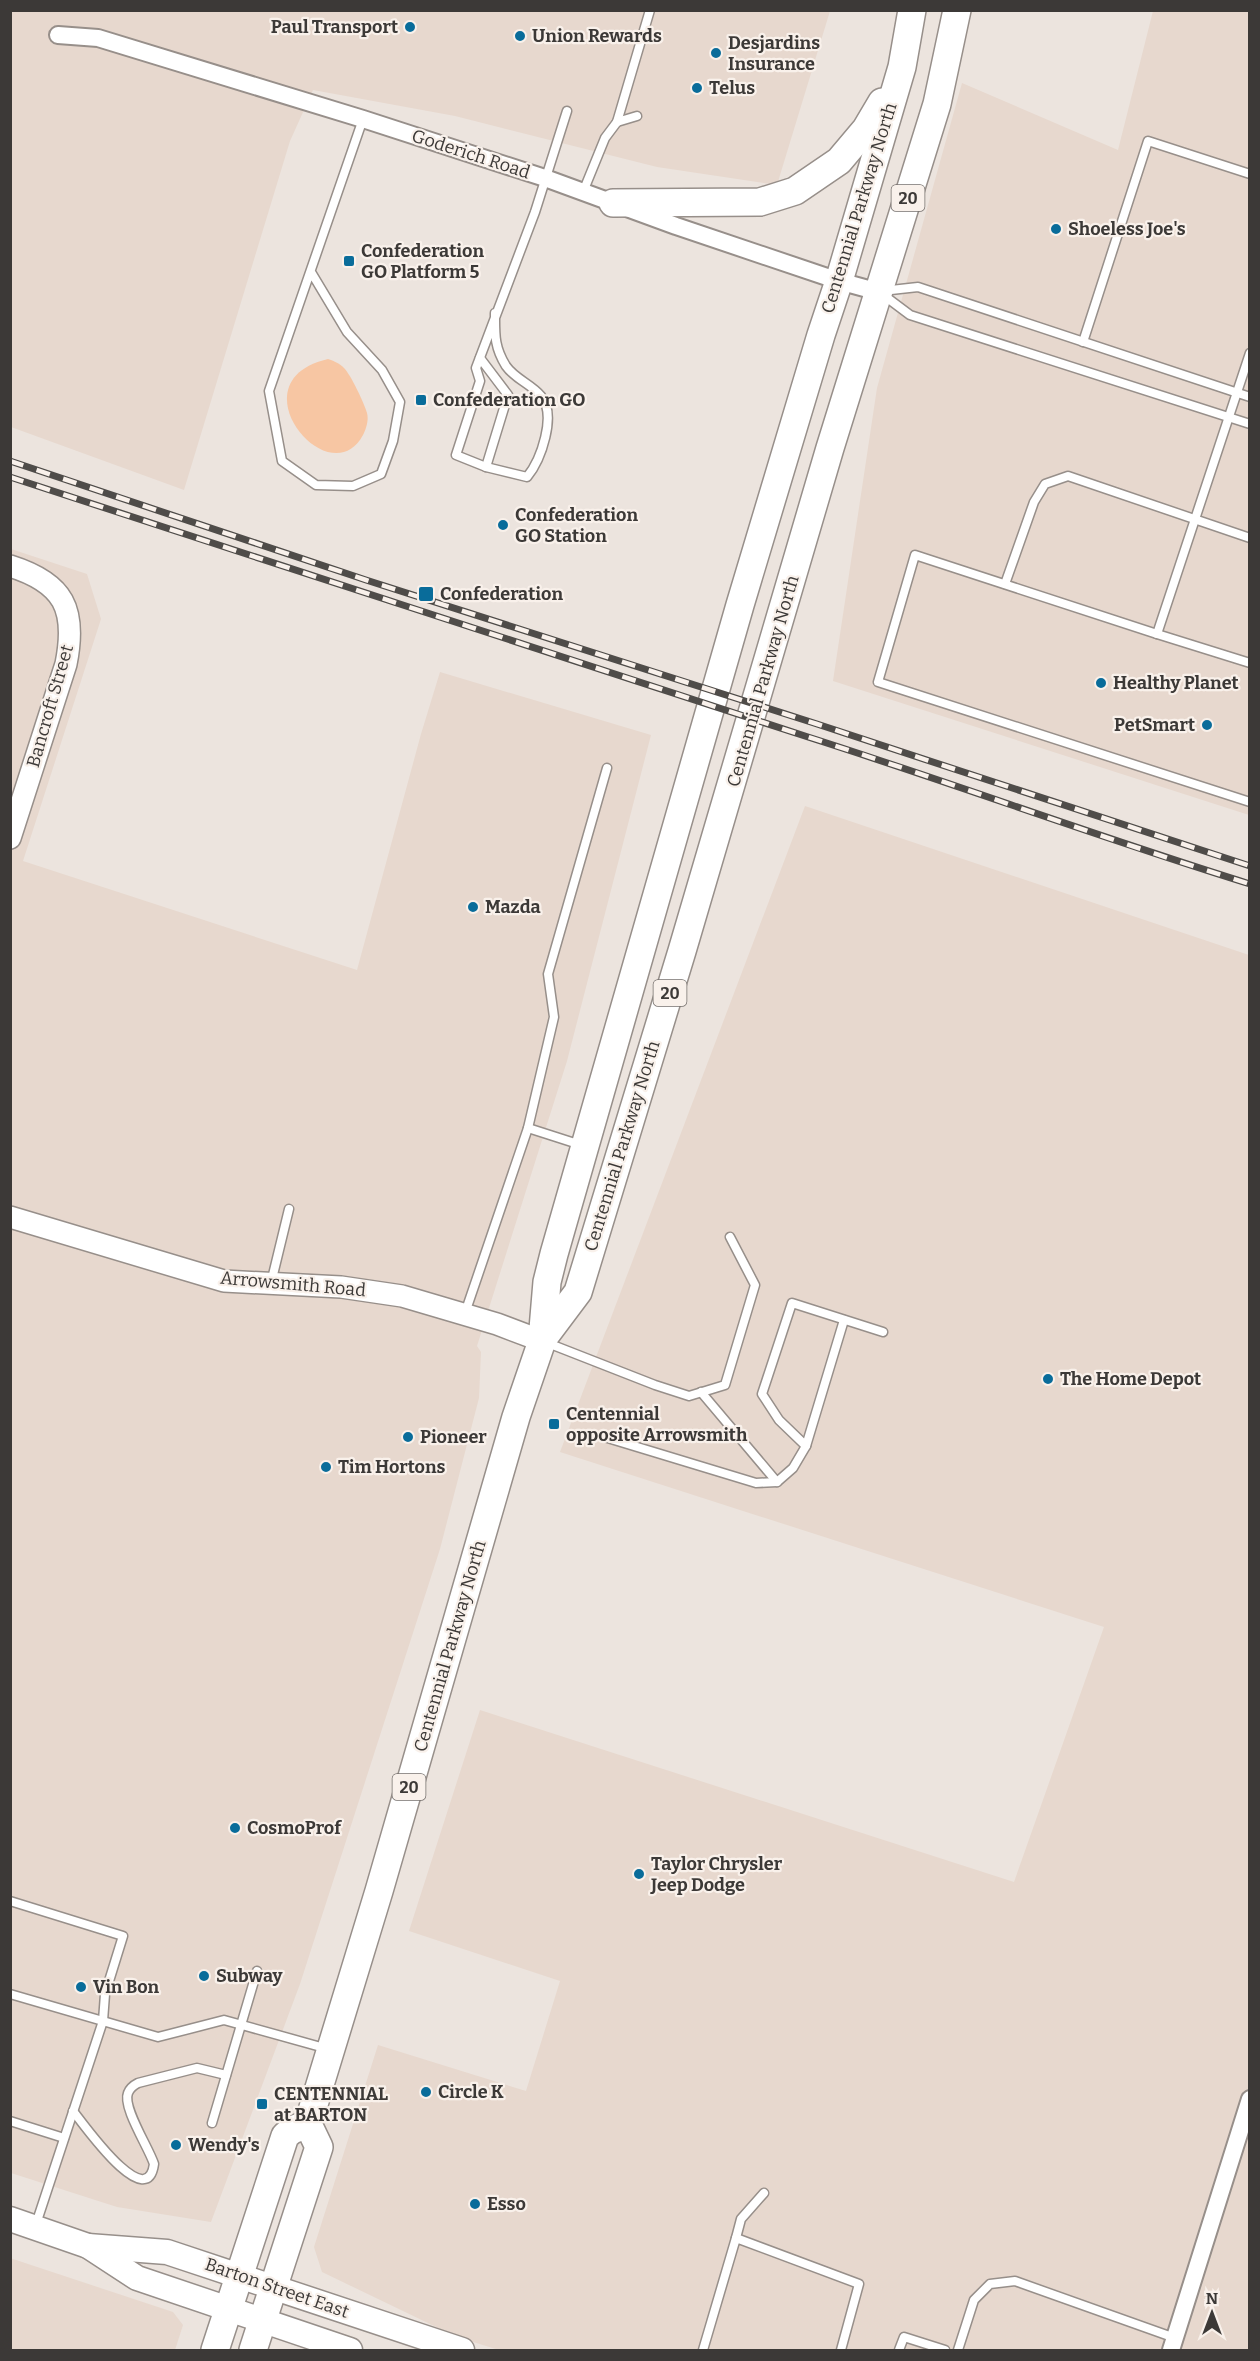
<svg xmlns="http://www.w3.org/2000/svg" width="1260" height="2361" viewBox="0 0 1260 2361" font-family="Bitter,serif">
<style>
.built{fill:#e7d8ce}
.green{fill:#f7c6a3}
.lines{fill:none;stroke-linecap:round;stroke-linejoin:round}
.service-casing{stroke:#978f8a;stroke-width:11}
.minor-casing{stroke:#978f8a;stroke-width:20}
.tertiary-casing{stroke:#978f8a;stroke-width:24}
.secondary-casing{stroke:#978f8a;stroke-width:27}
.primary-casing{stroke:#978f8a;stroke-width:30}
.service{stroke:#fff;stroke-width:8}
.minor{stroke:#fff;stroke-width:16}
.tertiary{stroke:#fff;stroke-width:21}
.secondary{stroke:#fff;stroke-width:24}
.primary{stroke:#fff;stroke-width:27}
.rail-casing{stroke:#4f4c49;stroke-width:7}
.rail{stroke:#f9f1eb;stroke-width:4.5;stroke-dasharray:14;stroke-linecap:butt}
.poi-dot{fill:#096c9a;stroke:#f9f1eb;stroke-width:2}
.labels{text-anchor:middle;stroke-width:4.5;stroke-linejoin:round;paint-order:stroke}
.shield{fill:#f9f1eb;stroke:#75706d;stroke-width:1.5}
.shield-label{font-size:16px;font-weight:bold;fill:#3c3937}
.poi-label{font-size:18px;font-weight:bold;fill:#3c3937;stroke:#f9f1eb;text-anchor:start}
.street-label{font-size:18px;fill:#3c3937;stroke:#f9f1eb}
</style>
<rect width="100%" height="100%" fill="#ece4de"/>
<g class="built">
<path d="M10 11H830L777 185 657 167 455 116 313 90 290 141 184 490 11 427Z"/>
<path d="M1153 11H1249V815L833 681 877 388 962 83 1118 150Z"/>
<path d="M11 549 87 574 101 619 23 861 357 970 421 734 440 672 651 735 567 1061 477 1346 481 1352 479 1398 440 1549 300 1984 211 2222 117 2207 11 2173Z"/>
<path d="M805 806 1249 955V2350H499L457 2337 322 2272 314 2247 378 2045 526 2091 560 1981 409 1931 480 1710 1014 1882 1104 1627 560 1452Z"/>
<path d="M10 2258 173 2312 183 2325 175 2350H11Z"/>
</g>
<path class="green" d="M328 359C334 361 339 363 344 368 351 375 364 403 367 413 369 420 366 429 363 435 330 497 232 381 328 359Z"/>
<g class="lines">
<g class="service-casing">
<g id="service">
<path d="M617 122 650 10"/>
<path d="M583 192 605 138 617 122 637 116"/>
<path d="M311 272 347 332 382 370 400 402 393 441 381 474 353 486 316 485 282 461 269 391 363 119"/>
<path d="M882 291 918 287 1250 397"/>
<path d="M882 294 910 315 1250 424"/>
<path d="M495 313C495 334 494 347 506 366 515 379 531 384 541 396 557 415 541 460 527 477L486 467 456 455 480 381 476 368 535 212 567 111"/>
<path d="M1083 342 1148 141 1250 174"/>
<path d="M1250 353 1157 634 1250 663"/>
<path d="M480 358 508 395 486 467"/>
<path d="M1005 584 1034 502 1045 484 1068 476 1250 538"/>
<path d="M1157 634 915 555 878 682 1250 802"/>
<path d="M528 1128 581 1145"/>
<path d="M271 1283 289 1209"/>
<path d="M465 1313 528 1128 554 1017 548 974 607 768"/>
<path d="M545 1342 655 1385 689 1396 725 1385 755 1285 730 1237"/>
<path d="M701 1392 777 1482 793 1468 806 1446 779 1420 762 1394 792 1303 883 1332"/>
<path d="M601 1436 756 1483 777 1482"/>
<path d="M806 1446 844 1320"/>
<path d="M10 1901 123 1936 105 1994 103 2021 36 2224"/>
<path d="M10 1994 158 2037 224 2020 328 2049"/>
<path d="M73 2111C82 2122 147 2215 154 2164 149 2148 122 2107 128 2093 130 2088 134 2085 138 2083L197 2068 226 2075"/>
<path d="M10 2121 64 2138"/>
<path d="M212 2123 257 1971"/>
<path d="M736 2238 741 2219 764 2193"/>
<path d="M703 2350 736 2238 859 2284 841 2350"/>
<path d="M899 2350 904 2337 945 2350"/>
<path d="M958 2350 974 2300 990 2284 1015 2281 1175 2338"/>
</g>
</g>
<g class="minor-casing">
<g id="minor">
<path d="M58 35 98 38 363 119 545 178 676 226 839 281 879 292"/>
<path d="M1171 2350 1250 2099"/>
</g>
</g>
<g class="tertiary-casing">
<g id="tertiary">
<path d="M10 566C64 583 77 609 66 664L10 838"/>
<path d="M10 1217 224 1281 341 1287 402 1296 497 1324 542 1341"/>
</g>
</g>
<g class="secondary-casing">
<g id="secondary">
<path d="M10 2219 88 2246 137 2278 350 2350"/>
<path d="M88 2246 167 2252 462 2350"/>
</g>
</g>
<g class="primary-casing">
<g id="primary">
<path d="M613 203 760 202 795 191 839 161 866 129 882 102"/>
<path d="M542 1340 578 1292 682 951 830 448 937 104 957 10"/>
<path d="M215 2350 285 2136 292 2130 308 2124"/>
<path d="M253 2350 319 2147 308 2124 379 1891 516 1417 542 1341 547 1282 554 1254 740 605 821 335 839 281 902 67 912 10"/>
</g>
</g>
<use href="#service" class="service"/>
<use href="#minor" class="minor"/>
<use href="#tertiary" class="tertiary"/>
<use href="#secondary" class="secondary"/>
<use href="#primary" class="primary"/>
<g class="rail-casing">
<g id="rail">
<path d="M10 461 366 580 817 724 1250 866"/>
<path d="M10 477C276 564 542 650 808 737 956 784 1101 838 1250 884"/>
</g>
</g>
<use href="#rail" class="rail"/>
</g>
<g class="poi-dot">
<circle cx="410" cy="27" r="6"/>
<circle cx="520" cy="36" r="6"/>
<circle cx="716" cy="53" r="6"/>
<circle cx="697" cy="88" r="6"/>
<circle cx="1056" cy="229" r="6"/>
<rect x="343" y="255" width="12" height="12" rx="3"/>
<rect x="415" y="394" width="12" height="12" rx="3"/>
<circle cx="503" cy="525" r="6"/>
<rect x="418" y="586" width="16" height="16" rx="3"/>
<circle cx="1101" cy="683" r="6"/>
<circle cx="1207" cy="725" r="6"/>
<circle cx="473" cy="907" r="6"/>
<circle cx="1048" cy="1379" r="6"/>
<rect x="548" y="1418" width="12" height="12" rx="3"/>
<circle cx="408" cy="1437" r="6"/>
<circle cx="326" cy="1467" r="6"/>
<circle cx="235" cy="1828" r="6"/>
<circle cx="639" cy="1874" r="6"/>
<circle cx="204" cy="1976" r="6"/>
<circle cx="81" cy="1987" r="6"/>
<circle cx="426" cy="2092" r="6"/>
<rect x="256" y="2098" width="12" height="12" rx="3"/>
<circle cx="176" cy="2145" r="6"/>
<circle cx="475" cy="2204" r="6"/>
</g>
<g class="labels">
<g class="shield">
<rect x="891.5" y="185" width="33" height="26" rx="4.5"/>
<rect x="653.5" y="980" width="33" height="26" rx="4.5"/>
<rect x="392.5" y="1774" width="33" height="26" rx="4.5"/>
</g>
<g class="shield-label">
<text x="908" y="204">20</text>
<text x="670" y="999">20</text>
<text x="409" y="1793">20</text>
</g>
<g class="poi-label">
<text x="398" y="33" text-anchor="end">Paul Transport</text>
<text x="532" y="42">Union Rewards</text>
<text x="728" y="49">Desjardins<tspan x="728" dy="21">Insurance</tspan></text>
<text x="709" y="94">Telus</text>
<text x="1068" y="235">Shoeless Joe's</text>
<text x="361" y="257">Confederation<tspan x="361" dy="21">GO Platform 5</tspan></text>
<text x="433" y="406">Confederation GO</text>
<text x="515" y="521">Confederation<tspan x="515" dy="21">GO Station</tspan></text>
<text x="440" y="600">Confederation</text>
<text x="1113" y="689">Healthy Planet</text>
<text x="1195" y="731" text-anchor="end">PetSmart</text>
<text x="485" y="913">Mazda</text>
<text x="1060" y="1385">The Home Depot</text>
<text x="566" y="1420">Centennial<tspan x="566" dy="21">opposite Arrowsmith</tspan></text>
<text x="420" y="1443">Pioneer</text>
<text x="338" y="1473">Tim Hortons</text>
<text x="247" y="1834">CosmoProf</text>
<text x="651" y="1870">Taylor Chrysler<tspan x="651" dy="21">Jeep Dodge</tspan></text>
<text x="216" y="1982">Subway</text>
<text x="93" y="1993">Vin Bon</text>
<text x="438" y="2098">Circle K</text>
<text x="274" y="2100">CENTENNIAL<tspan x="274" dy="21">at BARTON</tspan></text>
<text x="188" y="2151">Wendy's</text>
<text x="487" y="2210">Esso</text>
</g>
<g class="street-label">
<text transform="translate(471 154) rotate(18)" y="6">Goderich Road</text>
<text transform="translate(859 208) rotate(-73)" y="6">Centennial Parkway North</text>
<text transform="translate(763 681) rotate(-74)" y="6">Centennial Parkway North</text>
<text transform="translate(50 706) rotate(-74)" y="6">Bancroft Street</text>
<text transform="translate(622 1146) rotate(-73)" y="6">Centennial Parkway North</text>
<text transform="translate(293 1284) rotate(5)" y="6">Arrowsmith Road</text>
<text transform="translate(450 1646) rotate(-74)" y="6">Centennial Parkway North</text>
<text transform="translate(277 2288) rotate(19)" y="6">Barton Street East</text>
</g>
</g>
<rect width="1260" height="2361" fill="none" stroke="#3c3937" stroke-width="24"/>
<g transform="translate(1212 2313)" stroke="#f9f1eb" stroke-width="4.5" paint-order="stroke">
<path d="M0-4.5L10 22L0 15L-10 22Z" fill="#3c3937"/>
<text y="-9" font-size="16" font-weight="bold" text-anchor="middle" fill="#3c3937">N</text>
</g>
</svg>
